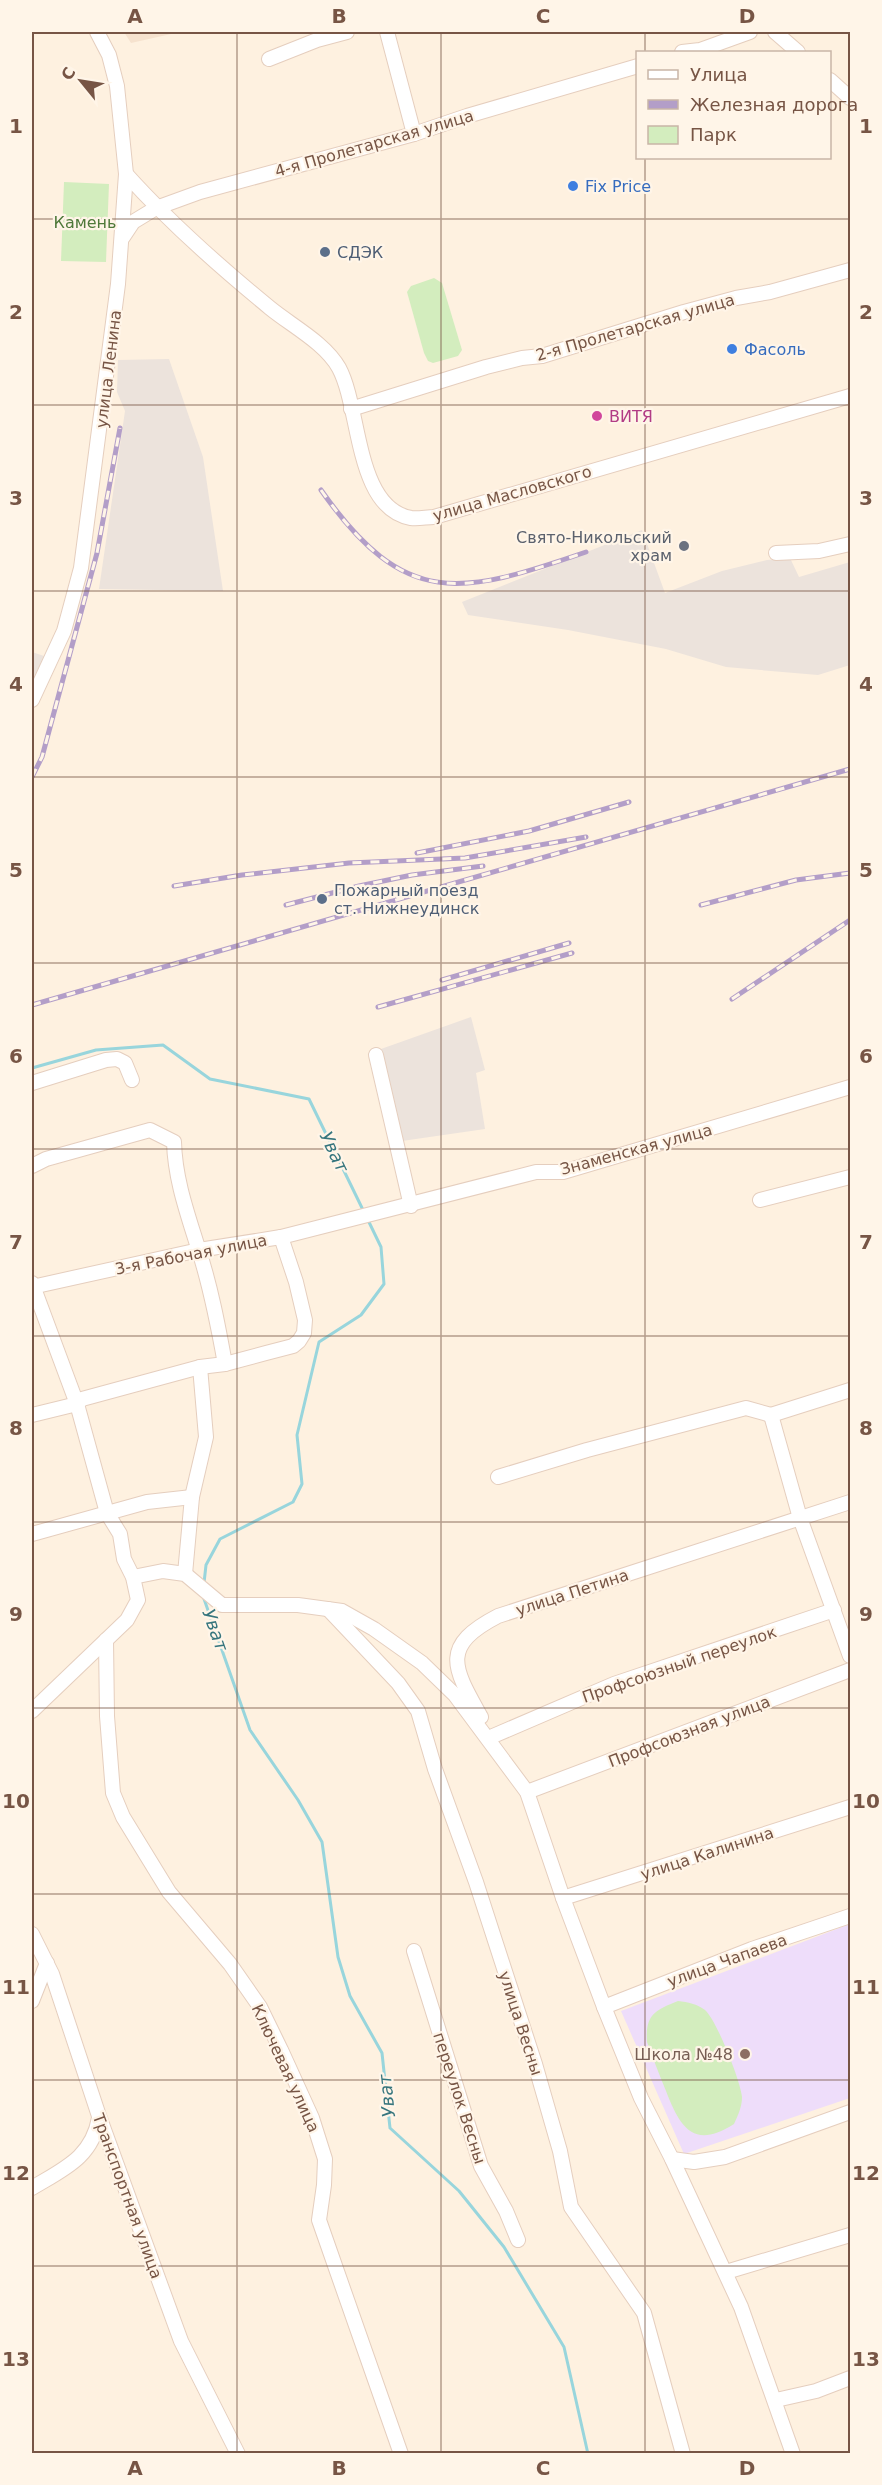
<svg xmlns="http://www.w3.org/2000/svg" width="882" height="2485" viewBox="0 0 882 2485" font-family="'DejaVu Sans',sans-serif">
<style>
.residential{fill:#f6e2ce}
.industrial{fill:#ece3dc}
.education{fill:#eeddfa}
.green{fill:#d3edbe}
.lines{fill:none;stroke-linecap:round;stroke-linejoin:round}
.stream{stroke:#98d5dc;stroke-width:3}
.minor-casing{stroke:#e5cebe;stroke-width:16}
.minor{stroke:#fff;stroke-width:14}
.rail-casing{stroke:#b39ec8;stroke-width:5}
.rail{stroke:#fff5e8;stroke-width:3;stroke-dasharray:9;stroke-linecap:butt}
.grid{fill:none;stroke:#775545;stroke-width:1.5;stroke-opacity:0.55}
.shop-dot{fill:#3f7fe0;stroke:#fff5e8;stroke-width:2}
.service-dot{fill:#5c6f8a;stroke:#fff5e8;stroke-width:2}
.hotel-dot{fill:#d1479c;stroke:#fff5e8;stroke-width:2}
.worship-dot{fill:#6b7280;stroke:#fff5e8;stroke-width:2}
.education-dot{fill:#8d6e63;stroke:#fff5e8;stroke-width:2}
.labels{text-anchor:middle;stroke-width:4.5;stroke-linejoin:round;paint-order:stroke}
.street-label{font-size:16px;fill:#775545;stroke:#fff5e8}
.shop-label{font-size:16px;fill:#366cbe;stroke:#fff5e8;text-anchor:start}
.park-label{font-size:16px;fill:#4f793a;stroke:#fff5e8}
.service-label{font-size:16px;fill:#4e5e75;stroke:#fff5e8;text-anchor:start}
.hotel-label{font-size:16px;fill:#b23c85;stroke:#fff5e8;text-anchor:start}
.worship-label{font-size:16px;fill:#5b616d;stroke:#fff5e8;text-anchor:end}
.education-label{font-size:16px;fill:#785e54;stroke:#fff5e8;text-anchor:end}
.water-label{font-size:18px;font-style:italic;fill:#37767e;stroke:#fff5e8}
.neatline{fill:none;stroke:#775545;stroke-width:2}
.grid-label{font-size:20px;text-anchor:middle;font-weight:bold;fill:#775545}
</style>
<rect width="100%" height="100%" fill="#fef1e0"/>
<path class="residential" d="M124 32H180L131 43Z"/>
<g class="industrial">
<path d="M169 359 203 457 223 591 99 589 125 411 117 392 118 360Z"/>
<path d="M642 530 665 593 722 571 767 560 790 558 799 577 850 562V665L818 675 726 667 666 649 568 630 468 615 462 602Z"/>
<path d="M32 652 47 657 32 689Z"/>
<path d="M471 1017 485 1070 476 1073 485 1129 402 1141 381 1049Z"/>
</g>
<path class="education" d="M850 1924V2098L684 2154 621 2011Z"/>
<g class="green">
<path d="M64 182 109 184 106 262 61 261Z"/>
<path d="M434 278 442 283 462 350 458 356 433 363 428 361 424 353 407 292 411 286Z"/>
<path d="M678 2001C688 2002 697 2004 705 2010 716 2019 741 2082 742 2097 742 2107 738 2115 734 2124 693 2150 680 2127 666 2091 659 2074 653 2058 647 2042 645 2015 655 2010 678 2001Z"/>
</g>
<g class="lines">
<g class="stream">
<path d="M32 1068 96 1050 163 1045 210 1079 309 1099 364 1212"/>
<path d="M204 1583 206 1565 220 1539 293 1502 302 1484 297 1435 319 1342 361 1315 384 1284 381 1247 367 1218"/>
<path d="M203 1596 250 1730 298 1800 322 1842 338 1957 350 1996 382 2053 390 2128 459 2191 504 2247 564 2347 588 2454"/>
</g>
<g class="minor-casing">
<g id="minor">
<path d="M387 32 414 134"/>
<path d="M775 32 798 52"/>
<path d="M682 52 700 50 750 32"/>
<path d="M269 59 317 40 347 32"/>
<path d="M830 80 850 98"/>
<path d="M126 174C170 223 220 267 270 308 292 326 325 343 339 368 361 409 355 508 411 518 418 519 427 517 434 517L850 396"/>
<path d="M123 237 133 222 156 208 200 192 414 134 467 116 638 66"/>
<path d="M351 409 486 367 522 358 542 356 684 312 736 298 770 292 850 270"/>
<path d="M776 553 819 551 850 544"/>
<path d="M32 700 64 631 81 568 118 284 126 174 117 86 109 55 97 32"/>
<path d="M376 1055 411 1206"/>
<path d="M32 1083 106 1060 117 1059 125 1063 132 1080"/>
<path d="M32 1166 46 1159 150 1130 174 1142C175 1180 188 1215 199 1251 211 1288 218 1325 225 1364"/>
<path d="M760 1200 850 1177"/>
<path d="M32 1283 77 1404 107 1513 120 1534 124 1559 133 1577 138 1600 127 1620 32 1711"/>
<path d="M32 1287 199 1250 281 1237 536 1172H563L850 1087"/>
<path d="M32 1415 77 1404 82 1399 200 1367 225 1364 266 1353 293 1346 299 1341 304 1333 305 1320 296 1282 281 1237"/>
<path d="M771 1415 800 1518 850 1656"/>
<path d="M771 1415 850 1390"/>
<path d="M498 1477 587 1450 746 1408 771 1415"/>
<path d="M32 1534 147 1502 192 1497"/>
<path d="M185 1574 192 1497 206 1437 200 1367"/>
<path d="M133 1577 163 1571 185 1574 222 1605H298L342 1611 374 1629 422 1663 455 1695 527 1792 563 1898 604 2007 641 2098 672 2159 741 2307 793 2454"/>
<path d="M328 1609 398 1683 418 1711 435 1769 476 1882 535 2064 560 2151 571 2207 644 2313 683 2454"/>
<path d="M106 1640 107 1716 113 1793 123 1817 169 1892 230 1964 260 2007 281 2050 312 2118 325 2159 324 2185 319 2220 401 2454"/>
<path d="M481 1717C453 1667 440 1646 498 1616L850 1502"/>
<path d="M493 1736 614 1684 834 1610"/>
<path d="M527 1792 850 1670"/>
<path d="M563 1898 850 1807"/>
<path d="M32 1934 52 1974 99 2116 181 2341 238 2454"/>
<path d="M414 1951 481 2166 506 2211 518 2240"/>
<path d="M32 2001 47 1963"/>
<path d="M604 2007 752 1949 850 1916"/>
<path d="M672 2159 694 2162 725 2157 850 2112"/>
<path d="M32 2188C63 2169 92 2158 99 2118"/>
<path d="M726 2272 850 2235"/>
<path d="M776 2400 816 2391 850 2378"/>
</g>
</g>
<use href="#minor" class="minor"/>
<g class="rail-casing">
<g id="rail">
<path d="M321 490C405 610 461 595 586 552"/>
<path d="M32 777 42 757 97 553 120 428"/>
<path d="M417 853 529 831 629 802"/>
<path d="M174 886 242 875 349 863 465 858 586 837"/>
<path d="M286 905 359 886 412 875 483 866"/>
<path d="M701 905 796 880 850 873"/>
<path d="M442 980 569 943"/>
<path d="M732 999 850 920"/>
<path d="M32 1005 850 769"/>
<path d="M378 1007 572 953"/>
</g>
</g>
<use href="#rail" class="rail"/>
</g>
<path class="grid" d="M237 32V2454M441 32V2454M645 32V52M645 158V2454M32 219H850M32 405H850M32 591H850M32 777H850M32 963H850M32 1149H850M32 1336H850M32 1522H850M32 1708H850M32 1894H850M32 2080H850M32 2266H850"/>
<g class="shop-dot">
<circle cx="573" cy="186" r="6"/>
<circle cx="732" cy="349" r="6"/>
</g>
<g class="service-dot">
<circle cx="325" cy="252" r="6"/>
<circle cx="322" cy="899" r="6"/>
</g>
<circle class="hotel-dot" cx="597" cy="416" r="6"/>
<circle class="worship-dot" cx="684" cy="546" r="6"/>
<circle class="education-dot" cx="745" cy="2054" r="6"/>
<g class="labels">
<g class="street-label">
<text transform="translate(374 143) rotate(-16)" y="6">4-я Пролетарская улица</text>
<text transform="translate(635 327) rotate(-16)" y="6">2-я Пролетарская улица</text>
<text transform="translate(108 369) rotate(-83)" y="6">улица Ленина</text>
<text transform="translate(512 493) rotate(-16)" y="6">улица Масловского</text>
<text transform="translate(636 1149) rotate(-15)" y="6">Знаменская улица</text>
<text transform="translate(191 1254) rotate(-11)" y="6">3-я Рабочая улица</text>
<text transform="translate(572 1592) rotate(-18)" y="6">улица Петина</text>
<text transform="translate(679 1664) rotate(-19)" y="6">Профсоюзный переулок</text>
<text transform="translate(689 1731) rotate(-21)" y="6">Профсоюзная улица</text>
<text transform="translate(707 1853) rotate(-18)" y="6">улица Калинина</text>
<text transform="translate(727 1960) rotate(-20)" y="6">улица Чапаева</text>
<text transform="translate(521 2023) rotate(72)" y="6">улица Весны</text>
<text transform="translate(286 2068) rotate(65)" y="6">Ключевая улица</text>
<text transform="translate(460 2098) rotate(72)" y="6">переулок Весны</text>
<text transform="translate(128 2196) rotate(70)" y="6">Транспортная улица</text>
</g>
<g class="shop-label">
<text x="585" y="192">Fix Price</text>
<text x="744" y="355">Фасоль</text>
</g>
<g class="park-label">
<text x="85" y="228">Камень</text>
</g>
<g class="service-label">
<text x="337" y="258">СДЭК</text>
<text x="334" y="896">Пожарный поезд<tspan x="334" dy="18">ст. Нижнеудинск</tspan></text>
</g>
<g class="hotel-label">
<text x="609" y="422">ВИТЯ</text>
</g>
<g class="worship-label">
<text x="672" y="543">Свято-Никольский<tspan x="672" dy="18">храм</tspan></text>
</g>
<g class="education-label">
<text x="733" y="2060">Школа №48</text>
</g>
<g class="water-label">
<text transform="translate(334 1152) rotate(64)" y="6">Уват</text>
<text transform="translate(215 1630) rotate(70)" y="6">Уват</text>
<text transform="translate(387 2096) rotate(-96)" y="6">Уват</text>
</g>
</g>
<rect width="882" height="2485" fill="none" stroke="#fff5e8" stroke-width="66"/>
<rect x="636" y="51" width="195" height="108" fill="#fff5e8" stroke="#c9b5a7" stroke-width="1.5"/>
<rect x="648" y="70" width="30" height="9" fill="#ffffff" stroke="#c9b5a7" stroke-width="1.5"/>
<text x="690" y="81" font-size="18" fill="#775545">Улица</text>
<rect x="648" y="100" width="30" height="9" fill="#b39ec8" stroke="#c9b5a7" stroke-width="1.5"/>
<text x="690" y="111" font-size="18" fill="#775545">Железная дорога</text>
<rect x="648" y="126" width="30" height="18" fill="#d3edbe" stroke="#c9b5a7" stroke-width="1.5"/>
<text x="690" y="141" font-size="18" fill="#775545">Парк</text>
<g transform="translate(81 81) rotate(300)" stroke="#fff5e8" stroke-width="4.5" paint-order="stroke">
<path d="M0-4.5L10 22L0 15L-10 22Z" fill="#775545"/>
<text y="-9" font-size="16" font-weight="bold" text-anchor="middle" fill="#775545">С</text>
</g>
<rect x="33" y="33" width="816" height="2419" class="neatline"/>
<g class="grid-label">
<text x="135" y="23">A</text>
<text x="339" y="23">B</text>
<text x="543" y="23">C</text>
<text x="747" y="23">D</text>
<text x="16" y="133">1</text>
<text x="866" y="133">1</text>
<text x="16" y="319">2</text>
<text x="866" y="319">2</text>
<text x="16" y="505">3</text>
<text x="866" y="505">3</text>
<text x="16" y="691">4</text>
<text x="866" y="691">4</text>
<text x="16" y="877">5</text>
<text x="866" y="877">5</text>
<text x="16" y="1063">6</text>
<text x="866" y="1063">6</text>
<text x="16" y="1249">7</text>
<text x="866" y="1249">7</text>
<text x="16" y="1435">8</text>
<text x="866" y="1435">8</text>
<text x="16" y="1621">9</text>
<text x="866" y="1621">9</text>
<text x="16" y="1808">10</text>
<text x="866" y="1808">10</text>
<text x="16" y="1994">11</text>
<text x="866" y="1994">11</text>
<text x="16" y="2180">12</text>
<text x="866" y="2180">12</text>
<text x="16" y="2366">13</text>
<text x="866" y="2366">13</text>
<text x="135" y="2475">A</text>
<text x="339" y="2475">B</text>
<text x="543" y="2475">C</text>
<text x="747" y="2475">D</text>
</g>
</svg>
